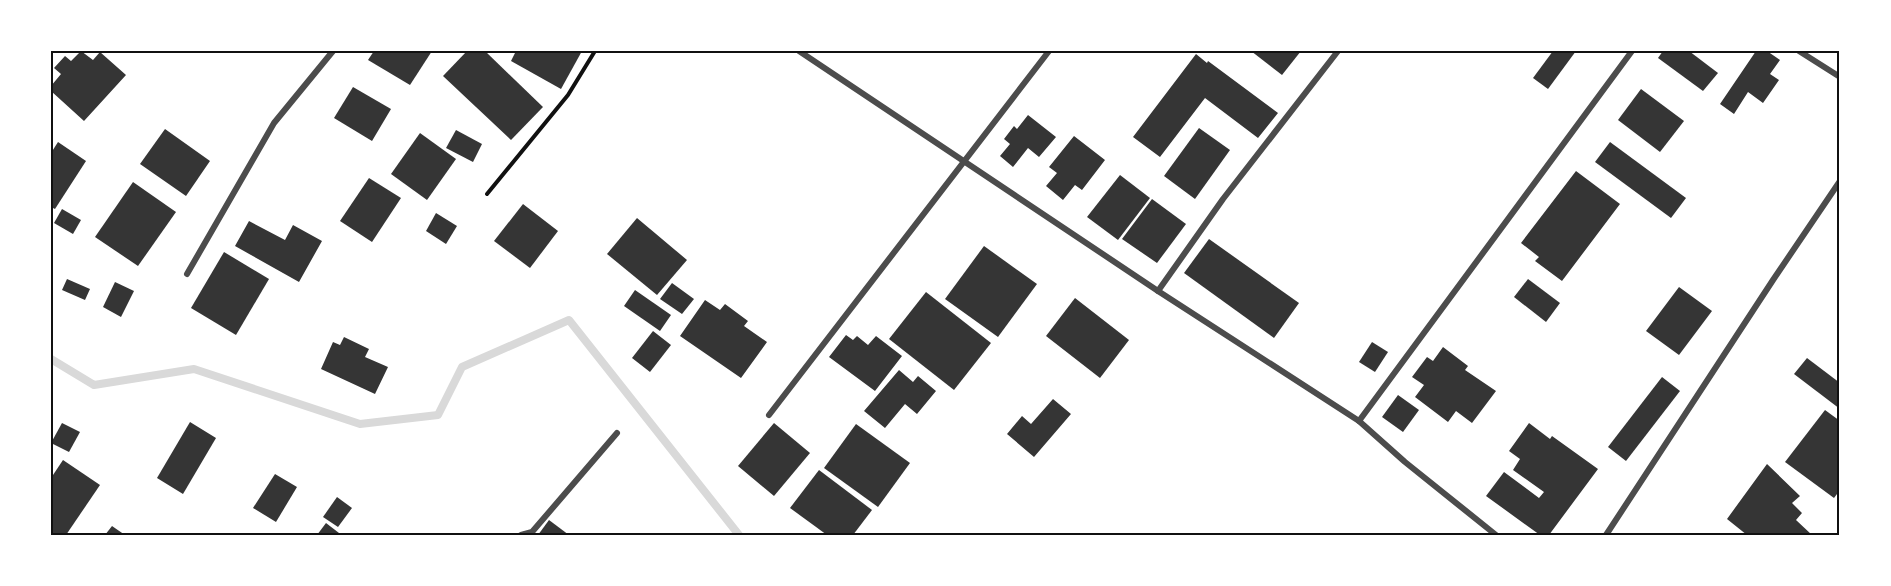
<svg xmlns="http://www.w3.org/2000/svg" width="1891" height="586" viewBox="0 0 1891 586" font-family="'Nunito Sans',sans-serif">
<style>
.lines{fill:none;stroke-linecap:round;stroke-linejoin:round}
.stream{stroke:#d9d9d9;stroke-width:8}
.building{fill:#353535}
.path{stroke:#111;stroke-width:4}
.minor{stroke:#4c4c4c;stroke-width:6}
.neatline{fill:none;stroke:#111;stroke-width:2}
</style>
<rect width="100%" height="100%" fill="#fff"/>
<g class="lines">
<path class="stream" d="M51 359 94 385 194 369 360 424 438 415 462 367 569 320 739 535"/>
</g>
<g class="building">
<path d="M81 51 93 60 100 52 126 75 84 121 51 91V86L61 74 54 68 65 56 71 61Z"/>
<path d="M374 51H432L410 85 368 60Z"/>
<path d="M467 51H485L543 107 511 140 443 76Z"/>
<path d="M516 51H582L561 89 511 61Z"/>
<path d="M1251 51H1301L1282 75Z"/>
<path d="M1553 51H1576L1548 89 1533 78Z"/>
<path d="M1663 51H1689L1718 73 1703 91 1658 58Z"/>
<path d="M1756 51H1767L1780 60 1770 74 1779 80 1763 103 1748 92 1734 114 1720 104Z"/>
<path d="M1196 54 1207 63 1208 61 1278 113 1258 138 1205 98 1160 157 1133 137Z"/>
<path d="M353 87 391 109 372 141 334 118Z"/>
<path d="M1641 89 1684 121 1660 152 1618 120Z"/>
<path d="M1028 115 1056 137 1039 157 1028 148 1013 167 1000 156 1010 144 1004 139 1014 126 1017 129Z"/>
<path d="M1199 128 1230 150 1195 199 1164 176Z"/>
<path d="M165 129 210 161 186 196 140 164Z"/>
<path d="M456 130 482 144 473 162 446 148Z"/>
<path d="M420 133 456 159 427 200 391 174Z"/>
<path d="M1074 136 1105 160 1082 190 1075 185 1063 200 1046 186 1057 173 1049 167Z"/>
<path d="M58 142 86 161 55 209 51 207V153Z"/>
<path d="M1610 142 1686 198 1671 218 1595 162Z"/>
<path d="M1576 171 1620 204 1562 281 1535 261 1539 257 1521 243Z"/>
<path d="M1120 175 1150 198 1118 240 1087 217Z"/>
<path d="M369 178 401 198 372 242 340 221Z"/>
<path d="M133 182 176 212 138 266 95 237Z"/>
<path d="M1152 199 1186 224 1157 263 1122 239Z"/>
<path d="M523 204 558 231 530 268 494 241Z"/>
<path d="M62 209 81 220 73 234 54 223Z"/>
<path d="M436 213 457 226 446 244 426 231Z"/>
<path d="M637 218 687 260 657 295 607 254Z"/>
<path d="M249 221 285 240 293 225 322 241 299 282 235 246Z"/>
<path d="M1209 239 1299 303 1274 338 1184 273Z"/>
<path d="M984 246 1037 284 998 337 945 299Z"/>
<path d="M224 252 269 279 236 335 191 308Z"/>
<path d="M67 279 90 289 85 300 62 290Z"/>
<path d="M1528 279 1560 303 1546 322 1514 297Z"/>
<path d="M115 282 134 291 121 317 103 307Z"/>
<path d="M672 283 694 299 682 314 660 299Z"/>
<path d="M1679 287 1712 311 1679 355 1646 331Z"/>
<path d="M635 290 671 315 660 331 624 306Z"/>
<path d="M926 292 991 343 954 390 889 339Z"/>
<path d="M1075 298 1129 340 1100 378 1046 336Z"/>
<path d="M705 300 720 310 725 304 748 321 744 326 767 342 741 378 680 336Z"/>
<path d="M653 331 671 345 650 372 632 358Z"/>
<path d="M846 335 853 340 857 336 868 345 876 336 902 356 875 391 829 357Z"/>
<path d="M344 337 369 349 365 357 388 367 375 394 321 369 333 342 340 345Z"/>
<path d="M1372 342 1388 352 1375 372 1359 362Z"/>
<path d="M1443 347 1468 366 1465 370 1496 391 1472 423 1456 411 1448 422 1415 397 1424 385 1412 377 1427 357 1433 361Z"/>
<path d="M1807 358 1840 383V409L1794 374Z"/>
<path d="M899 370 913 382 918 376 936 391 917 414 905 404 885 428 864 411Z"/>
<path d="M1662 377 1680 391 1626 461 1608 447Z"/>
<path d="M1398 395 1419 410 1403 432 1382 417Z"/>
<path d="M1053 399 1071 414 1034 457 1007 434 1022 416 1031 424Z"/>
<path d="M1825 410 1840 421V490L1834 498 1785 462Z"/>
<path d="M190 422 216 438 183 494 157 478Z"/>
<path d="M62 423 80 432 69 452 51 443Z"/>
<path d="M774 423 810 453 774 496 738 466Z"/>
<path d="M1529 423 1550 439 1552 436 1598 469 1549 535H1540L1486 496 1504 472 1539 498 1544 492 1513 470 1520 459 1509 451Z"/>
<path d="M856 424 910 463 878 507 824 468Z"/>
<path d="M63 460 100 485 66 535H51V478Z"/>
<path d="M1767 464 1800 496 1792 503 1802 513 1796 520 1812 535H1747L1727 519Z"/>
<path d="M819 470 872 510 853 535H827L790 508Z"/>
<path d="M275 474 297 487 276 522 253 508Z"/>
<path d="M337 497 352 508 338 527 323 517Z"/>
<path d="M549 520 569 535H538Z"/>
<path d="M326 523 339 533 337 535H317Z"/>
<path d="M112 526 125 535H105Z"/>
</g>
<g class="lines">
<path class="path" d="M487 194 568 95 595 51"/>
<g class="minor">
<path d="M799 51 1158 291 1359 421 1405 462 1496 535"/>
<path d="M1799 51 1840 77"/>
<path d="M187 274 274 123 333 51"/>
<path d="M1158 291 1223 199 1338 51"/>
<path d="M769 415 1049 51"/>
<path d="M1359 421 1632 51"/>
<path d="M521 535 532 532 617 433"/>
<path d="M1606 535 1773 280 1840 181"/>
</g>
</g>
<rect width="1891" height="586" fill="none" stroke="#ffffff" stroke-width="105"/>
<rect x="52" y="52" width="1786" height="482" class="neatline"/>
</svg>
